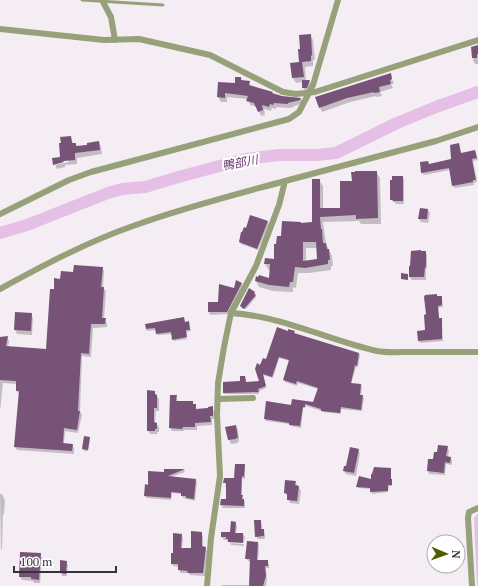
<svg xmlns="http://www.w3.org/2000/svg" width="478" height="586" viewBox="0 0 478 586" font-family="'PT Serif','Noto Sans JP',serif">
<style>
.water{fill:#e6bfe6}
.shadow{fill:#0003;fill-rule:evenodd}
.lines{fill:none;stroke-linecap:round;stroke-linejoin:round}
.river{stroke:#e6bfe6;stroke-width:12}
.building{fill:#765377;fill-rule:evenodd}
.lane{stroke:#96a179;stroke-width:3}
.street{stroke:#96a179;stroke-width:6}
.labels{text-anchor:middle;stroke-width:4;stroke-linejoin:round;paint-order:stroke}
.water-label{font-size:12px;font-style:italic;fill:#6a396c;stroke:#fff}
</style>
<rect width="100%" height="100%" fill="#f4edf4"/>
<path class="water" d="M478 513V586H477L474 518Z"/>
<g class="shadow">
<path d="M310 35 313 40 315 60H313V66L305 67 306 81H309L311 84 308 91H306L303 88V82L296 83 293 78 300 63 301 50Z"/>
<path d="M478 46V64H475L473 60 472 48Z"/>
<path d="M390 74 394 84H391L393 88 380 92 382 96 377 97 376 96 350 102 322 112 320 107Z"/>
<path d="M241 78 243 81 249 82 251 86 282 97 301 99 303 103 290 108 276 107V109L272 108 271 111 264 109 265 115 261 116 257 107 250 105 248 99 227 97V102H221L218 97 219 83 236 84Z"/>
<path d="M71 137 73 144H76L77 147 99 142 101 147 102 154 77 158V164L65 165V167L57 169 55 165 69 162 68 160 54 164 61 157Z"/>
<path d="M475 151 478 160 473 161 477 182 474 183V185L454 188 450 170 424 175 422 173 421 163 429 165 452 160 461 154Z"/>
<path d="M376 172 380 178 381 224H361L359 221 323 222 326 244 332 256 333 266H331V270L309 273H298L296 288 293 287V292L273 291 259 287 256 281 257 277 270 279 271 270H269L265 264 275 260 282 237 301 224 313 223 319 180 323 186V209H341L353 182ZM306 248H318V260L306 262Z"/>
<path d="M403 177 404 180V204H396L395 202H393L391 199Z"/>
<path d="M428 210 430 213 428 223 421 222 419 219Z"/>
<path d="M268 222 269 224 258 250 241 244 240 242Z"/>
<path d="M425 252 427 255V269H426V280H412L410 277V267Z"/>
<path d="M102 268 104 271 103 288 106 291 104 319 107 323V327L93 328 91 357 82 356 80 411 82 415 78 433 65 431 64 444 72 445 74 448V454L17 450 15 447 19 394 17 391V384L3 383 0 411V338L7 337 9 341 8 347 47 350 55 290 61 280 74 273Z"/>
<path d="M241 284 242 286 228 314 210 315 209 312V303H219Z"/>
<path d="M255 292 256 297 246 309 242 308 241 307Z"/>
<path d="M438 297H441L442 299 443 307 438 308 439 319H441L442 321 443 341 420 343 419 341 426 331 427 315Z"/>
<path d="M31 314 33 318 32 335 17 334 15 330Z"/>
<path d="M188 322 191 331 186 332 187 339 174 341 172 334 158 335 156 330 147 331 146 329Z"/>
<path d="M294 331 295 334 358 353 360 355 358 367H356L351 384 361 385 362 387 361 396 364 398 362 411 341 409V414L323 412 322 411 306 406 305 408H303L301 428 291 426 290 424 266 421 265 419 267 402 292 406 314 403 318 389 298 383 297 386 285 382 284 380 290 361 279 358 273 378 263 375 266 388 259 391V394H225L224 393 241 381 245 377 246 383 261 382V366L288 332Z"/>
<path d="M154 392 159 399V411H156L155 423 159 427V432H157V434H150L148 430Z"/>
<path d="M171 396H176L178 402H192L197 410 212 407 214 411V419H212V425L197 426V430H184V431H172L170 428Z"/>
<path d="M236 426 238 430 239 441 238 442V443L231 444 227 435 226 428Z"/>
<path d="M89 438 90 440 88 451H84L83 449Z"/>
<path d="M447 447 449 450 448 457 451 458 452 461V465L446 464 445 475 429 474 428 471 434 460Z"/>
<path d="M358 450 360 453 356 476 346 474 344 471Z"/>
<path d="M244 465 245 468V479L242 478V496L245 502V508H223L221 505 222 500H227L225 479H235Z"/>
<path d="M390 469 392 486H389L388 492 372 494 371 489 358 488 357 486 372 480Z"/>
<path d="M165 470H184L185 472 171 477 196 480 197 482 195 501 183 498 182 494 172 493 171 500 147 498 145 496 149 486 165 473Z"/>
<path d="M295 482 301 491 299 504 290 503 286 493Z"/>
<path d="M0 494H2L5 501 4 514H3L2 549H1V553Z"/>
<path d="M260 521 262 524V530L265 533V539H258L256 536Z"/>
<path d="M235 523 237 526 236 534H243L245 537 244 542 229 541 228 542 227 540H224L222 537 231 534Z"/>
<path d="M201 533 203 536V547L205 548 207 551 205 576 190 575 189 573H180L179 567 173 566 172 563 181 535 183 538 182 549H192Z"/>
<path d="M230 543 244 544V546L231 545Z"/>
<path d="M258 543 259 546 258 561H267L269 564V568H266L267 580 266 586H222V585H250L251 562 248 561 246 558Z"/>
<path d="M40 554 42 558 40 583H34L33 581 22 580 20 576Z"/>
<path d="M61 561 66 562 68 565 67 576H62L61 573Z"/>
</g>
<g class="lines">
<path class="river" d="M0 233 27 225 108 193 122 189 145 187 182 176 246 159 278 155H317L336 153 397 123 436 107 478 92"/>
</g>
<g class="building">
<path d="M311 34 312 55 311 56V61L302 62 304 77 292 78 290 63 299 62 298 49H300L299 35Z"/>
<path d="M478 45V54H477V58H472L471 47Z"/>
<path d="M391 73 392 79 390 80 391 84 379 87 380 92 374 93V92L347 98 319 108 315 97Z"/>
<path d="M235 77H241V80L250 81 249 85 266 90 273 92 272 93 282 96 301 98 300 100 288 103V104L274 103 273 105 270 104 269 107 262 105 263 110 258 112 254 103 246 101 248 96 225 93V98L217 97 218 82 235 83Z"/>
<path d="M302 80H310L307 88H302Z"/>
<path d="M71 136 72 143H76V146L87 145V143L99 141 100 150 75 153V160L63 161 64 162 53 165 52 158 60 157 59 143H61L60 137Z"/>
<path d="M459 143 461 153 475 150 477 158 472 159 476 180H473V182L452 186 449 168 421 173 420 162 428 161 429 164 451 159 450 145Z"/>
<path d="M355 171H377L378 218 356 219V215L320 217 321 229H322L323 243H326L327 249H329L330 260H328V264L305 268 295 267 293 282H290L289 287 269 285 255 281 256 276 258 277 259 275 269 278 270 264H264L265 258 274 259V244H276L277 236H281L282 221 301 222V223L312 222V179H320V208H340V181H352L351 172H355ZM303 242H316L317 259 303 261Z"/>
<path d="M392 176H403V201H393V200H390V180H392Z"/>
<path d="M420 208 428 209 427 219H418Z"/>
<path d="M250 215 268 221 257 249 239 242 241 232H242L244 227 246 228Z"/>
<path d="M421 250V251H426V267H425L424 277H409V266H410L411 251Z"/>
<path d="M74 265 103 267 101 287H104L102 318H106L105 324H91L89 354 81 353 78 411H80L77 430 64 428 63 443 73 444 72 451 14 447 19 391H16V381L0 380V337L8 336 6 346 46 349 50 289H54V278L60 279 61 271 73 272Z"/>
<path d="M401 273 408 274V280L401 279Z"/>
<path d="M236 280 242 283 227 312H208V302H218L219 284 234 288Z"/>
<path d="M249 288 255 292 254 294 256 295 244 309 240 306Z"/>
<path d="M437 294V296H442V305L438 306 439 318H442V339L418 341 417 331 425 330 424 315 426 314 424 297 425 295Z"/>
<path d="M15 312 32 313 31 331 14 330Z"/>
<path d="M184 317 185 322 189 321 190 330H186L187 337 172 340 171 332 156 334 155 328 146 329 145 324Z"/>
<path d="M277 327 288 331V329L295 331 294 333 359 353 357 366 355 365 351 383 361 384 360 395H363L361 410 341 407 340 413 321 411V409L305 404V407H303L300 426 289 425V423L264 419 266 401 291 405 292 399 313 402 318 388 297 381 296 384 283 380 289 360 279 357 272 377 263 374 266 386 258 389 259 392 223 393V382L240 381V376H245L246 382 259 381 255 369 257 363 260 365 263 358 266 359Z"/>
<path d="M147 390 155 391V394L157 395V408H154V422L157 423V429H155V431H147Z"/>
<path d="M170 395H177L176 401H193V404H196V409L208 408V407L213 406V416H210L211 422 195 423V427H183L182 429 169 428Z"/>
<path d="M236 425 238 438H236V439L228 440 225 427Z"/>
<path d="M84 436 90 437 88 450 82 449Z"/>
<path d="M438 445 448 446 446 456 451 457 450 463 445 462 444 473 427 471 428 459H433L434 452H437Z"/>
<path d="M350 447 359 449 354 473 343 471 344 466H346Z"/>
<path d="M235 464H245L244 477 242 476 241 495H243L242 499H244V506L220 505 221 499H226V483H223L224 478H234Z"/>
<path d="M374 467 391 468V479H392V485H388V491L370 492V488L356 487 359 476 371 479V474H372Z"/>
<path d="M164 469H185L168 476 196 479 194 499 186 498V496H181V493L171 492V498L144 496 145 484 148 485V471L164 472Z"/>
<path d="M285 480 296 481 295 485 299 486 297 501 287 500V494L284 493Z"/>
<path d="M254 520H261V529H264V536L255 537Z"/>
<path d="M231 521 236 522 235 533H243V543L228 542V539H226V537H221V532H230Z"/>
<path d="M191 531 202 532V546L206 547 203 573H187L188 571 178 570V564H171V553H173V533L182 534 181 548H191Z"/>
<path d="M247 541 258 542 257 560H268V566H265L266 576 263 586H249L250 559H245Z"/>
<path d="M20 552 41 553 39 580 31 579V577H19Z"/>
<path d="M60 560 67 561 66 574 60 573Z"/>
</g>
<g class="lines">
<path class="lane" d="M82 0 163 5"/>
<g class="street">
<path d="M102 0 111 17 115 40"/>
<path d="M0 29 104 40 139 39 210 55 283 92 296 94 315 92 478 40"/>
<path d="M0 214 69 180 91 172 289 119 299 112 313 85 338 0"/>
<path d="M0 289C42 266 87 242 133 226 182 208 234 195 285 181"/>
<path d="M231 313C282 316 328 340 377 351 387 353 400 352 410 352 433 352 455 352 478 352"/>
<path d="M218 399 253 398"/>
<path d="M207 586 211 538 220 476 217 415 218 383 224 347 231 313 256 266 279 205 285 181 436 141 478 127"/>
<path d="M472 586 468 518 469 512 478 508"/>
</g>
</g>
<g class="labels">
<g class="water-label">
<text transform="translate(240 163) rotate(-11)" y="4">鴨部川</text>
</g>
</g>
<g transform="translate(446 554) rotate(92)"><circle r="19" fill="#ffffff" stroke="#aeadae"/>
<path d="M0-3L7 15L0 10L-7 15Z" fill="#4d5e00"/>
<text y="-6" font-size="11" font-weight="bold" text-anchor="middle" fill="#343234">N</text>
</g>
<path d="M14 566v6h102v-6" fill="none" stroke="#343234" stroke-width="2"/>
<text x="20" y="566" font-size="12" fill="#343234" stroke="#ffffff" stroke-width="3" paint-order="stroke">100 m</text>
</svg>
